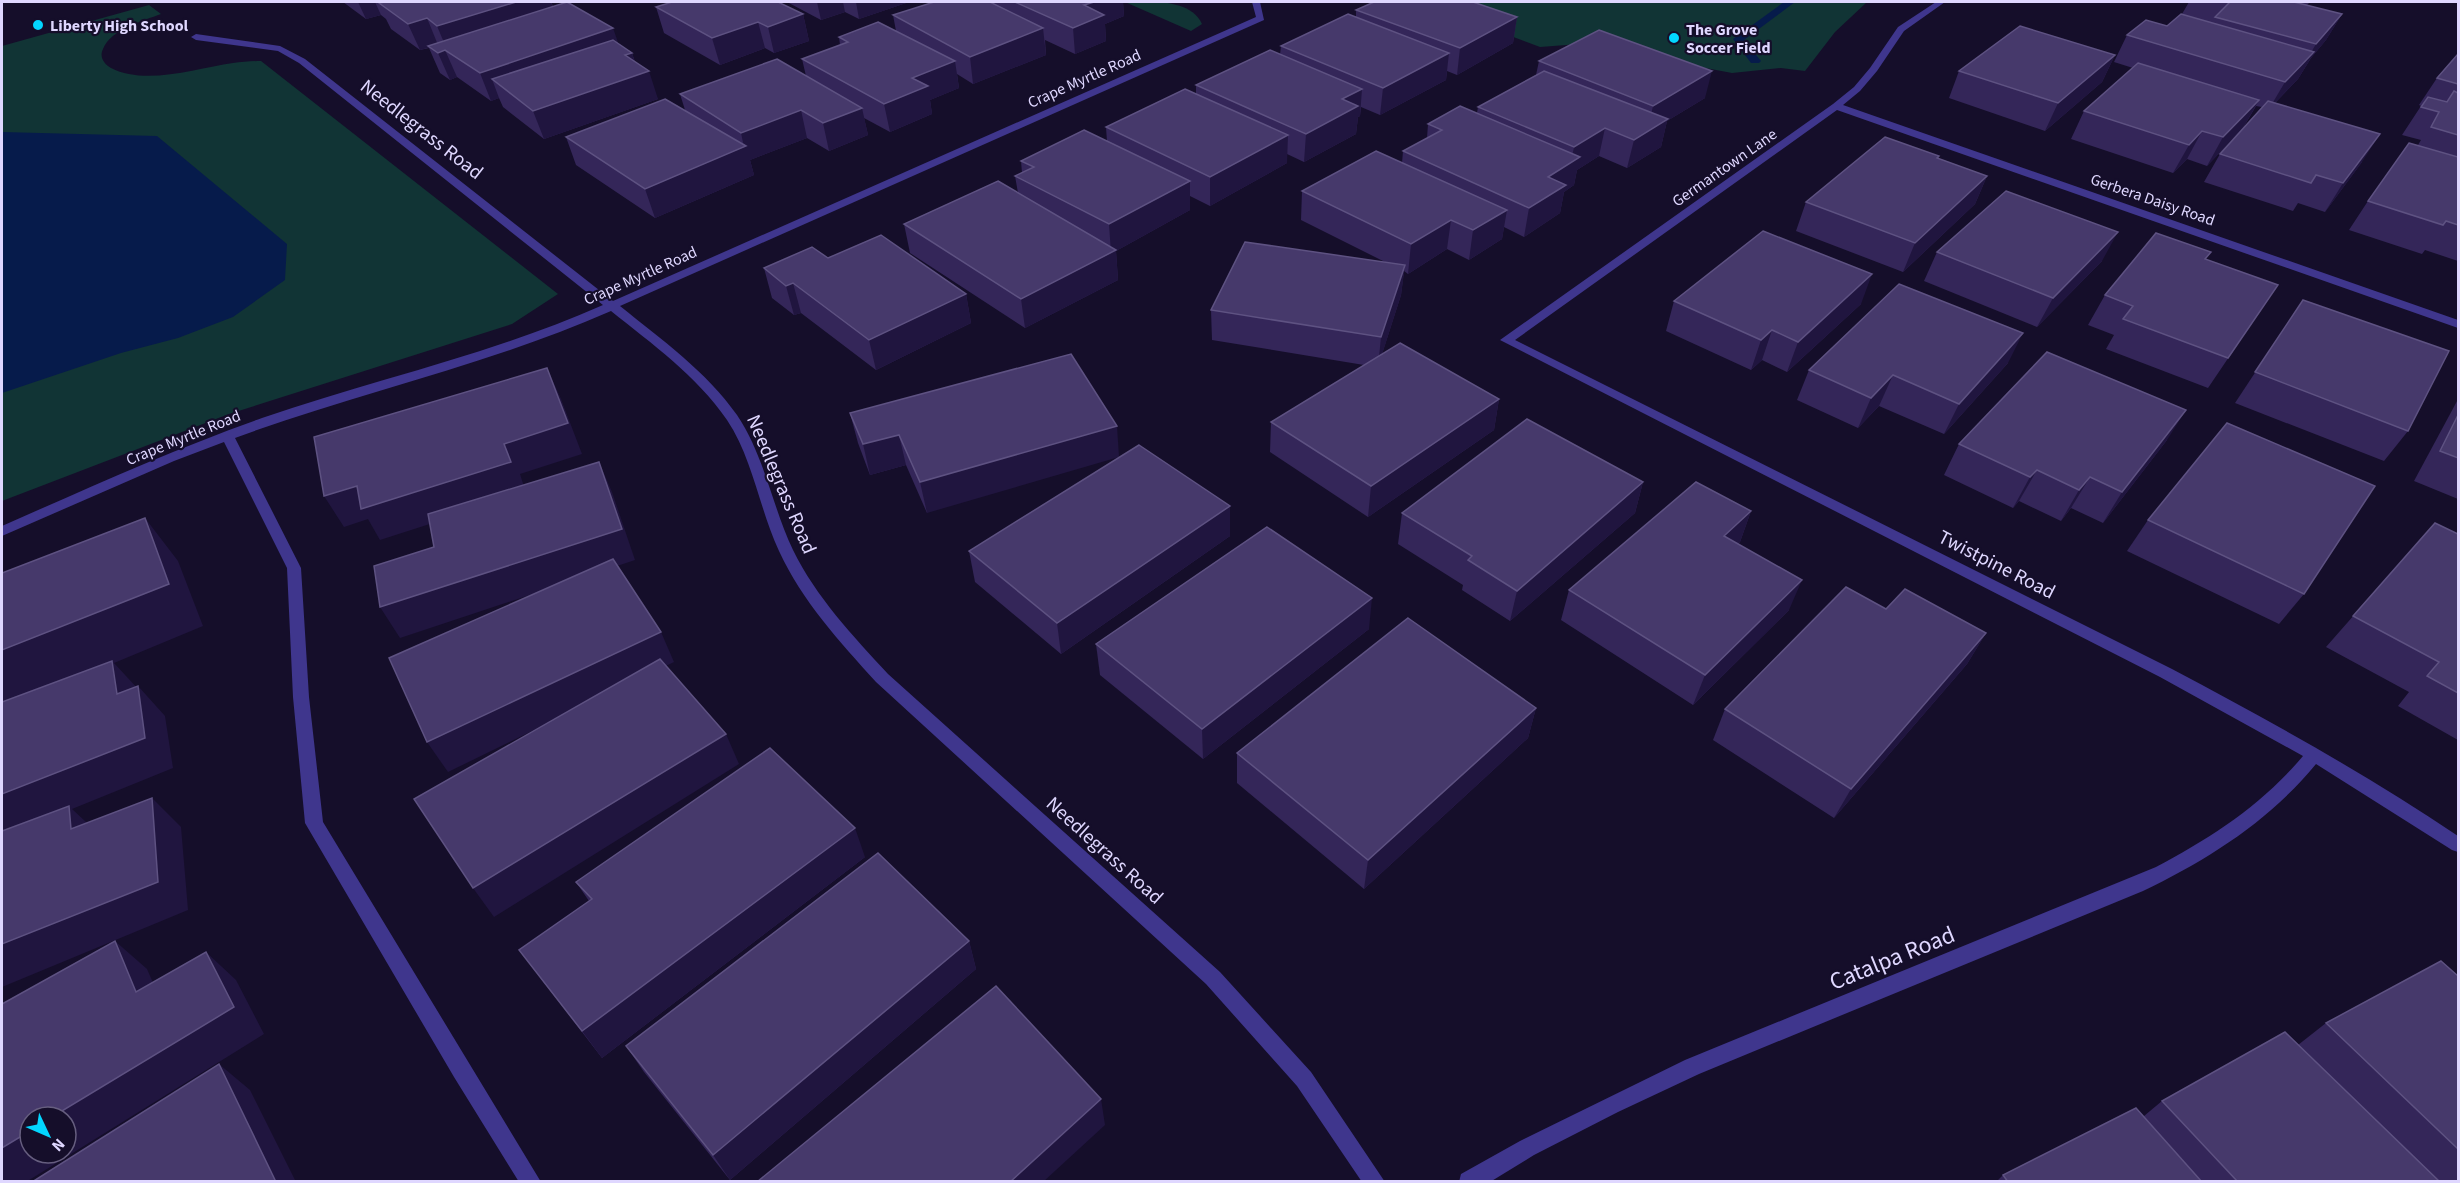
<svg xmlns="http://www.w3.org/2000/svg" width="2460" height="1183" viewBox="0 0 2460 1183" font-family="'Source Sans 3',sans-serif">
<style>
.green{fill:#113435}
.water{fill:#061b4b}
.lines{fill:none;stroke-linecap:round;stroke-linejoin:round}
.stream{fill:#061b4b;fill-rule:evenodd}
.minor{fill:#3f368d;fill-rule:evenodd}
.wall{fill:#342659}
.shaded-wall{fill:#20153f}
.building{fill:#46396b;stroke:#5e5282;stroke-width:1.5}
.poi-dot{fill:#03d6ff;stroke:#150e2a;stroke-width:2}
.labels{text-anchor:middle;stroke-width:4.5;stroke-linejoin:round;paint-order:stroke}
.far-poi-label{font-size:16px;font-weight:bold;fill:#dfd7ff;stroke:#150e2a;text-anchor:start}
.far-street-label{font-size:16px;fill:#dfd7ff;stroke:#150e2a}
.street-label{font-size:20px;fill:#dfd7ff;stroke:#150e2a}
.near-street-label{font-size:24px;fill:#dfd7ff;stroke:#150e2a}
</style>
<rect width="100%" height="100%" fill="#150e2a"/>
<g class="green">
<path d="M1125 2C1154 1 1191 0 1202 24L1191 31Z"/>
<path d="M1421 2H1867L1835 32 1805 71 1781 68 1732 73 1579 44 1540 47Z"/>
<path d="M149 5 161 14C143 21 111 29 103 49 99 57 104 64 111 68 146 86 197 68 233 63 242 62 252 61 261 61L558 294 512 324 229 414 2 501V46Z"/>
</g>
<path class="water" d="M2 132 157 136 287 244 285 280 233 317 178 338 121 353 2 393Z"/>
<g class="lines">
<path class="stream" d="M1784 2H1795L1744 40 1761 61 1759 63H1751L1733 39Z"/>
<g class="minor">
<path d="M1252 2H1260L1264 20 620 306C662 340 706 371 737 415 765 457 772 506 793 550 816 597 853 636 888 674L1220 972 1311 1072 1385 1182H1362L1297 1086 1206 984 876 682C840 642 802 601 779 551 759 508 753 459 727 420 696 375 652 344 611 311 489 365 359 392 235 438L301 568 309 697 323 822 541 1182H519L454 1077 305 823 293 697 287 568 224 442 174 461 2 536V526C88 488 174 449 262 418 376 379 493 354 603 305L299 63 278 51 196 40 191 37 196 34 280 46 305 59 613 301 1256 17Z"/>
<path d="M1936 2H1945L1904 31 1877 71 1860 91 1843 105 2458 320V328L1837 110 1515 340 2172 669C2270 721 2366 774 2458 836V852L2452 850 2316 764C2269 821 2209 859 2143 891L1699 1074 1618 1112 1534 1155 1490 1182H1459L1461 1174 1520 1141 1685 1060 2156 867C2211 838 2262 805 2303 756L2160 677 1500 340 1833 104 1854 87 1870 68 1898 27Z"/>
</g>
</g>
<g class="wall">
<path d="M343 2H551L553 6 618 44 632 53 635 62 658 99 544 139 503 107 499 98 491 101 457 77 450 80 440 73 429 48 420 50 391 29 386 19 381 15 366 19Z"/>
<path d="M787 2H909L859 19 845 12 821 20Z"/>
<path d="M934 2H1123L1124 16 1105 24 1106 41 1075 54 1045 40 1046 55 973 84 957 74 959 88 930 100 932 114 890 132 864 118 868 135 829 151 807 138 750 160 754 175 655 218 576 165 566 137 685 110 680 94 806 76 802 59 840 45 839 37 896 31 893 15Z"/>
<path d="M2189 2H2310L2307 5 2342 14 2326 40 2311 58 2298 79 2275 103 2362 162 2325 212 2298 203 2293 211 2204 182 2220 154 2262 107 2256 106 2243 128 2207 166 2187 159 2173 173 2071 139 2084 111 2133 68 2114 62 2127 35 2167 26 2182 14Z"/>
<path d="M656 7 803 14 809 41 774 53 765 48 720 65 664 33Z"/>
<path d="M1356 10 1517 17 1513 43 1457 75 1447 71 1446 80 1380 115 1361 107 1360 116 1358 117 1356 134 1304 162 1287 154V163L1210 206 1190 196V210L1116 251 1118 280 1025 328 910 253 904 224 1018 193 1015 176 1022 173 1021 161 1107 142 1106 127 1196 94V85L1280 55 1281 46 1356 17Z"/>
<path d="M2458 54V261L2425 250 2422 254 2349 230 2368 201 2418 145 2421 140 2402 135 2421 106 2419 105 2437 78Z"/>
<path d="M2115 55 2102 82 2045 131 1949 98 1959 71Z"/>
<path d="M1539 61 1705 98 1667 121 1661 147 1627 168 1599 156 1577 170 1574 185 1564 192 1560 213 1524 237 1504 227 1502 239 1469 260 1447 249 1408 274 1404 271 1401 295 1382 354 1499 399 1494 430 1368 517 1270 452 1271 422 1364 365 1212 340 1211 310 1387 263 1301 220 1302 191 1402 163 1403 151 1427 138 1428 124 1477 113 1478 107 1536 75Z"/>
<path d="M1939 156 1938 158 1987 176 1975 204 1903 272 1796 231 1806 202Z"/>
<path d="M1937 252 2102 261 2037 327 1924 281Z"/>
<path d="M828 258 966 294 971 323 876 370 801 313 794 315 772 298 764 268Z"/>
<path d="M2206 260 2258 314 2208 388 2106 349 2114 335 2088 325 2105 295Z"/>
<path d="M2303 300 2408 431 2384 461 2235 403Z"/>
<path d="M1674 301 1861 304 1787 372 1762 360 1751 370 1666 331Z"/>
<path d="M1071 354 927 513 906 465 870 475 858 443 850 413Z"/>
<path d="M2008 363 1944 434 1879 406 1858 428 1797 400 1809 370Z"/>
<path d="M2458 399V499L2414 481 2456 403Z"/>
<path d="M2167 440 2103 523 2071 508 2061 521 2019 501 2013 508 1944 475 1959 444Z"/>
<path d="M1643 482 1635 513 1510 621 1462 590 1463 585 1398 544 1402 513Z"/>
<path d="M1230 506V536L1061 654 975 582 969 551Z"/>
<path d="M1751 511 1740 542 1738 544 1789 610 1693 705 1561 620 1569 590Z"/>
<path d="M2148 520 2304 594 2279 624 2127 551Z"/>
<path d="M2435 523 2458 534V740L2398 706 2409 692 2326 647Z"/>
<path d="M1886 609 1986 633 1967 664 1834 818 1713 740 1725 709Z"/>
<path d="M1369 629 1203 759 1100 675 1096 644Z"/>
<path d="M1536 708 1528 738 1364 889 1237 783V753Z"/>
<path d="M865 857 602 1058 519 950 589 901 576 882Z"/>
<path d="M969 941 976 969 730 1180 644 1072 626 1046Z"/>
<path d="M2458 976V1182H1996L2003 1175 2144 1116 2162 1101 2298 1045 2326 1023Z"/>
</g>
<g class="shaded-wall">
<path d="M358 2H375L381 15 366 19Z"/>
<path d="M516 2H551L557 18 448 52 437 26Z"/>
<path d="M817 2H843L845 12 821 20Z"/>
<path d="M856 2H909L859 19Z"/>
<path d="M1094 2H1123L1124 16 1105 24 1106 41 1075 54 1073 28 1084 5Z"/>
<path d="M803 14 809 41 774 53 768 27Z"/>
<path d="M2342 14 2326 40 2311 58 2298 79 2269 109 2285 82 2306 61 2316 44Z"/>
<path d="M1517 17 1513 43 1457 75 1460 48Z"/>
<path d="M427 18 438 45 420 50 408 24Z"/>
<path d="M758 22 765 48 720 65 712 38Z"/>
<path d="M613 28 622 54 492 79 499 98 491 101 480 73Z"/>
<path d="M1043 28 1046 55 973 84 970 57Z"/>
<path d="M445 50 457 77 450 80 438 53Z"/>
<path d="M632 53 639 75 649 71 658 99 544 139 533 111 625 55Z"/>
<path d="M1449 53 1446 80 1380 115 1383 88Z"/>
<path d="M2115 55 2102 82 2045 131 2058 103Z"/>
<path d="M955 61 959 88 930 100 932 114 890 132 884 104 912 78Z"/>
<path d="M1712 71 1705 98 1667 121 1661 147 1627 168 1634 140 1647 132 1653 106Z"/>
<path d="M1362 89 1360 116 1358 117 1356 134 1304 162 1306 134 1342 99Z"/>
<path d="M2259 100 2243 128 2207 166 2223 137Z"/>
<path d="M862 108 868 135 829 151 823 123Z"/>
<path d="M801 110 807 138 750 160 754 175 655 218 645 189 744 147 741 133Z"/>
<path d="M1605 128 1599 156 1577 170 1574 185 1564 192 1560 213 1524 237 1529 208 1548 177 1571 162 1574 147Z"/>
<path d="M2202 131 2187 159 2173 173 2189 145Z"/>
<path d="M2380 134 2362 162 2325 212 2343 183Z"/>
<path d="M1288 135 1287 163 1210 206V177Z"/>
<path d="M1987 176 1975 204 1903 272 1915 243Z"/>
<path d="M1190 181V210L1116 251 1118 280 1025 328 1021 299 1111 253 1109 224Z"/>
<path d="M1507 210 1502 239 1469 260 1473 230Z"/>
<path d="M1451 220 1447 249 1408 274 1411 244Z"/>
<path d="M2118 232 2102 261 2037 327 2053 298Z"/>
<path d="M1405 265 1401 295 1378 367 1381 337Z"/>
<path d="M1872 274 1861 304 1787 372 1798 342Z"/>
<path d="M793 283 801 313 794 315 786 286Z"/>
<path d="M966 294 971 323 876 370 869 340Z"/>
<path d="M1772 330 1762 360 1751 370 1761 340Z"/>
<path d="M2023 333 2008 363 1944 434 1959 404Z"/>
<path d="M547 368 561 399 582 454 520 474 526 493 380 540 368 519 344 527 324 496 504 444Z"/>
<path d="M1893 375 1879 406 1858 428 1871 398Z"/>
<path d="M1499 399 1494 430 1368 517 1371 486Z"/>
<path d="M2186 410 2167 440 2103 523 2122 492Z"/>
<path d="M1117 426 1119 457 927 513 920 482Z"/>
<path d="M899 435 906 465 870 475 863 444Z"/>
<path d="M599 462 612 492 635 560 400 638 380 607Z"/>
<path d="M2037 470 2019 501 2013 508 2030 477Z"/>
<path d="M2090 477 2071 508 2061 521 2079 490Z"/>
<path d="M1643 482 1635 513 1510 621 1517 591Z"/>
<path d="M1230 506V536L1061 654 1057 623Z"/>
<path d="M1751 511 1740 542 1713 567 1724 536Z"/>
<path d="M145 518 178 561 203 626 114 663 138 689V686L165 716 173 768 72 809 101 836 2 837V650Z"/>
<path d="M1802 580 1789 610 1693 705 1705 675Z"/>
<path d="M1372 598 1369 629 1203 759 1202 729Z"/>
<path d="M661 632 674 662 448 772 427 742Z"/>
<path d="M1986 633 1967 664 1834 818 1851 789Z"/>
<path d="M1536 708 1528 738 1364 889 1368 860Z"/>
<path d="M726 734 739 764 494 917 473 888Z"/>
<path d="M152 798 181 827 188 910 2 987V944Z"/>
<path d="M855 828 865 857 602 1058 582 1031Z"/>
<path d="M115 941 147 969 169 1019 136 992Z"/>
<path d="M969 941 976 969 730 1180 713 1155Z"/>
<path d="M206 952 236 980 264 1034 26 1182H2V1148L30 1131V1153H66V1117H52Z"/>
<path d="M219 1064 250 1090 296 1182H276Z"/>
<path d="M1101 1099 1105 1125 1043 1182H1010Z"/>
</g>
<g class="building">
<path d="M385 2H516L437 26 427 18 408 24 379 3Z"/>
<path d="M567 2 613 28 480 73 445 50 438 53 428 46Z"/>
<path d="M672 2H778L803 14 768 27 758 22 712 38 656 7Z"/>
<path d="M934 2H990L1043 28 970 57 893 15Z"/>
<path d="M1015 2H1094L1084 5 1104 15 1073 28Z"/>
<path d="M1374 2H1473L1517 17 1460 48 1356 10Z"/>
<path d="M2230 2H2294L2342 14 2316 44 2215 17Z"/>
<path d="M1348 14 1449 53 1383 88 1281 46Z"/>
<path d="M2181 14 2314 52 2285 82 2127 35 2146 20 2167 26Z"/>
<path d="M878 22 955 61 912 78 928 86 884 104 802 59 848 42 839 37Z"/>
<path d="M2020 26 2115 55 2058 103 1959 71Z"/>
<path d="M1599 30 1712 71 1653 106 1539 61Z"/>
<path d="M613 40 632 53 625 55 649 71 533 111 492 79Z"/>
<path d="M1270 50 1362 89 1342 99 1358 106 1306 134 1196 85Z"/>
<path d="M2458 54V84L2437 78Z"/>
<path d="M777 59 862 108 823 123 801 110 741 133 680 94Z"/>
<path d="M2138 63 2259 100 2223 137 2202 131 2189 145 2084 111Z"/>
<path d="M1544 71 1668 119 1634 140 1605 128 1574 147 1478 107Z"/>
<path d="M1185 89 1288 135 1210 177 1106 127Z"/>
<path d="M2454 91 2458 93V135L2431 127 2439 112 2421 107 2428 97 2447 102Z"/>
<path d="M665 99 746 146 645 189 566 137Z"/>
<path d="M2268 101 2380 134 2343 183 2316 175 2311 183 2220 154Z"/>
<path d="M1460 106 1580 157 1548 177 1566 185 1529 208 1403 151 1442 130 1428 124Z"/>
<path d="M1084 130 1190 181 1109 224 1015 176 1034 167 1021 161Z"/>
<path d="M1885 137 1939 156 1937 158 1987 176 1915 243 1806 202Z"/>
<path d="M2409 143 2458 157V225L2446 221 2443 225 2368 201Z"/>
<path d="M1376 151 1507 210 1473 230 1451 220 1411 244 1302 191Z"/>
<path d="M998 181 1116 250 1021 299 904 224Z"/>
<path d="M2006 191 2118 232 2053 298 1937 252Z"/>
<path d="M1763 231 1872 274 1798 342 1772 330 1761 340 1674 301Z"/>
<path d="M2156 233 2211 252 2205 259 2278 285 2228 358 2123 319 2133 306 2105 295Z"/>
<path d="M881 235 966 294 869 340 793 283 786 286 764 268 812 247 828 258Z"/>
<path d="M1245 242 1405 265 1381 337 1211 310Z"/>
<path d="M1899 284 2023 333 1959 404 1893 375 1871 398 1809 370Z"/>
<path d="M2303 300 2449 351 2408 431 2255 372Z"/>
<path d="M1400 343 1499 399 1371 486 1271 422Z"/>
<path d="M2047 352 2186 410 2122 492 2090 477 2079 490 2037 470 2030 477 1959 444Z"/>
<path d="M1071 354 1117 426 920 482 899 435 863 444 850 413Z"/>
<path d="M547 368 568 423 504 444 511 462 361 509 357 486 324 496 314 437Z"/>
<path d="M2458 415V458L2440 451Z"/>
<path d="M1527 419 1643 482 1517 591 1468 560 1472 556 1402 513Z"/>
<path d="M2227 423 2375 486 2304 594 2148 520Z"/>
<path d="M1139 445 1230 506 1057 623 969 551Z"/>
<path d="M599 462 622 529 380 607 374 566 434 547 428 514Z"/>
<path d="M1696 482 1751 511 1724 536 1802 580 1705 675 1569 590Z"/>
<path d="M145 518 169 584 2 650V573Z"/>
<path d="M2435 523 2458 534V693L2427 676 2439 662 2353 616Z"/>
<path d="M1267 527 1372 598 1202 729 1096 644Z"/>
<path d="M613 559 661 632 427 742 389 658Z"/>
<path d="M1846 587 1886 609 1905 589 1986 633 1851 789 1725 709Z"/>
<path d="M1408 618 1536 708 1368 860 1237 753Z"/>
<path d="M660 659 726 734 473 888 414 799Z"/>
<path d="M112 661 117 694 138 686 145 738 2 794V702Z"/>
<path d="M770 748 855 828 582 1031 519 950 592 899 576 882Z"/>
<path d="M152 798 158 882 2 944V831L69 806 71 829Z"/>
<path d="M878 853 969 941 713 1155 626 1046Z"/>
<path d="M115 941 136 992 206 952 234 1007 52 1117H30V1131L2 1148V1004Z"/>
<path d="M2441 961 2458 976V1149L2326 1023Z"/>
<path d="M996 986 1101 1099 1010 1182H757Z"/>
<path d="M2285 1032 2440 1182H2238L2162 1101Z"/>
<path d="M219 1064 276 1182H32Z"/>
<path d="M2136 1108 2202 1182H2008L2003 1175Z"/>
</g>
<g class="poi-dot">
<circle cx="38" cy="25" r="6"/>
<circle cx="1674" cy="38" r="6"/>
</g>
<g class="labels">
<g class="far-poi-label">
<text x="50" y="31">Liberty High School</text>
<text x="1686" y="35">The Grove<tspan x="1686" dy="18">Soccer Field</tspan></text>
</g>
<g class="far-street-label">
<text transform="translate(1084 78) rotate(-24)" y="6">Crape Myrtle Road</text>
<text transform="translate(1724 167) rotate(-35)" y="6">Germantown Lane</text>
<text transform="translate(2153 199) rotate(19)" y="6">Gerbera Daisy Road</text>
<text transform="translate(640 275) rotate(-24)" y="6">Crape Myrtle Road</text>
<text transform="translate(183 437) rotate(-22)" y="6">Crape Myrtle Road</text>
</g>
<g class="street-label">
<text transform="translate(422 129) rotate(38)" y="7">Needlegrass Road</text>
<text transform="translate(782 484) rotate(67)" y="7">Needlegrass Road</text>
<text transform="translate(1997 564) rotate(27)" y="7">Twistpine Road</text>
<text transform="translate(1105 850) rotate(42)" y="7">Needlegrass Road</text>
</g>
<g class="near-street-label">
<text transform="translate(1892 958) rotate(-22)" y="8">Catalpa Road</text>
</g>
</g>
<rect width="2460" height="1183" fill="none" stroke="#dfd7ff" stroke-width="6"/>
<g transform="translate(48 1135) rotate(134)"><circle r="28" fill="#150e2a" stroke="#665e7f" stroke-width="1.5"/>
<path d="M0-4.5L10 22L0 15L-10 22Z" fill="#03d6ff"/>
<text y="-9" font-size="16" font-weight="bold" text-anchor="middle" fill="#dfd7ff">N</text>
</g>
</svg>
